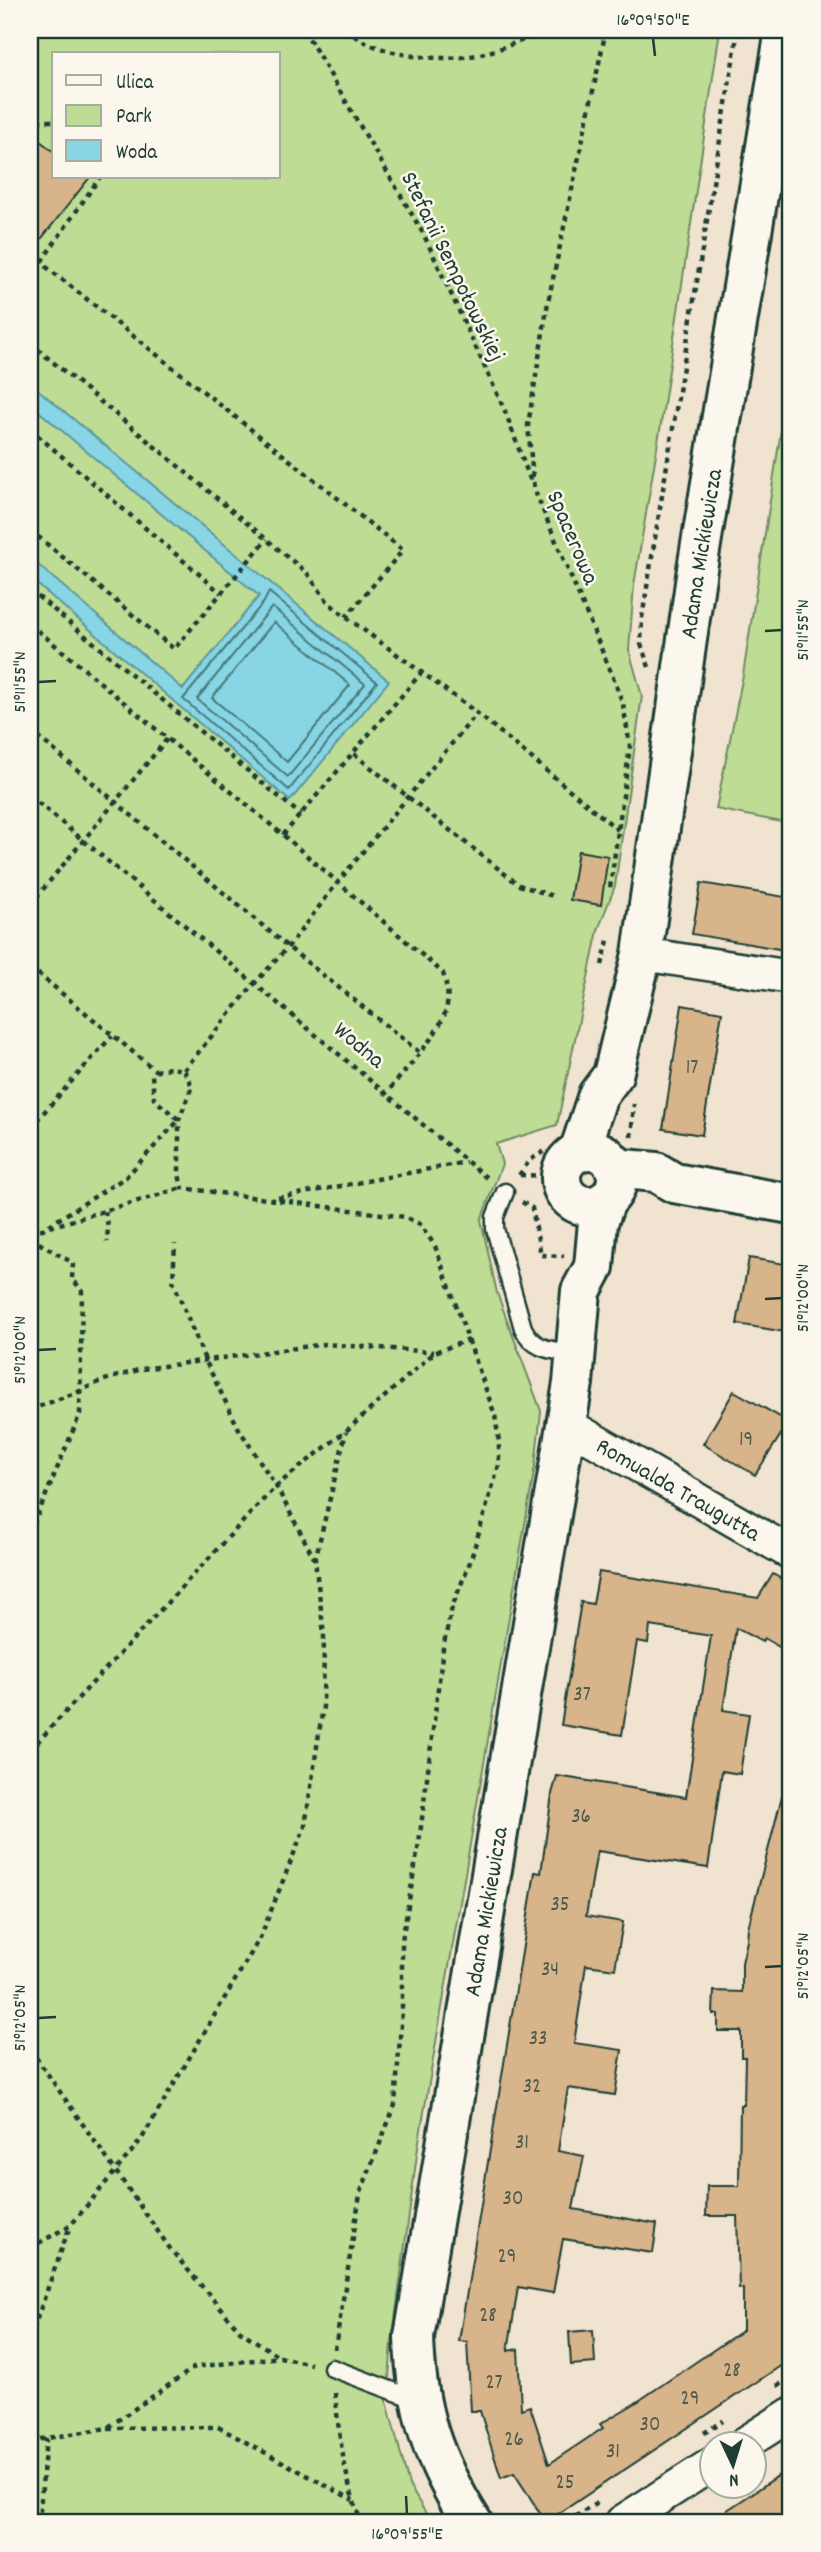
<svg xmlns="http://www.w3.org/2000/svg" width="821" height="2552" viewBox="0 0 821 2552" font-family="Dekko,sans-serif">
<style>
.green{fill:#bedc94;stroke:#6e8c64;stroke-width:2;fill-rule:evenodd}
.water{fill:#87d5e5;stroke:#5d989e;stroke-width:2}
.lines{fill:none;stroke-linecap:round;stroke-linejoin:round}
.shore{stroke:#497a7b;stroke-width:2}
.building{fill:#d8b48a;stroke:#1f3d34;stroke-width:2}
.lane-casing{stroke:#1f3d34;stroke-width:21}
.street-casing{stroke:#1f3d34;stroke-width:37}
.secondary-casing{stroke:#1f3d34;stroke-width:44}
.path{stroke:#1f3d34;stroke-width:4.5;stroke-dasharray:5 5;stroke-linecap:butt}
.lane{stroke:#fbf7ec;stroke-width:16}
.street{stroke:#fbf7ec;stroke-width:32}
.secondary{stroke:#fbf7ec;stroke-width:38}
.ticks{fill:none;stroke:#1f3d34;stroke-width:2.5}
.labels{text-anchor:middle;stroke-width:5;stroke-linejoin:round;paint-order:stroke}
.number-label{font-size:21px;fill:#4d5b4a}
.street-label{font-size:24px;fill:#1f3d34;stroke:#fbf7ec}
.neatline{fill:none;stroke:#1f3d34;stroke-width:2.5}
.ticks-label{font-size:18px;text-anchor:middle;fill:#1f3d34}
</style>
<rect width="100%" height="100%" fill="#f0e3cf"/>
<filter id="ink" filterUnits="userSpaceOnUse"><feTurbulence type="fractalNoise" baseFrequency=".0143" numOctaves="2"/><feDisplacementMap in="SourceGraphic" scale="14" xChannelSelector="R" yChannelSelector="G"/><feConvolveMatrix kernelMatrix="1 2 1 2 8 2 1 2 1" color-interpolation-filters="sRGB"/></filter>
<g filter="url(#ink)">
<g class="green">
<path d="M30 30H720L661 424 634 585 629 650 642 696 615 886 598 930 557 1125 496 1144 502 1164 481 1220 497 1293 541 1411 535 1466 418 2147 392 2342 387 2402 409 2485 431 2522H30ZM54 54H278V177H54Z"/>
<path d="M791 366V824L716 809 743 675Z"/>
</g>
<path class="water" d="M30 383 389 681 290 801 30 578V558L183 689 259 596 30 404Z"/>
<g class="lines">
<g class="shore">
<path d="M269 592 377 682 289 790 183 699 264 602Z"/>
<path d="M272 607 365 684 288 777 197 699Z"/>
<path d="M274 622 350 685 287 762 212 698Z"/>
</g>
</g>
<g class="building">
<path d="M30 133 54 152V177H90L30 253Z"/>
<path d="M578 851 608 856 601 905 570 900Z"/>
<path d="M701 883 791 898V951L692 934Z"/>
<path d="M682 1005 722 1012 702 1135 663 1129Z"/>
<path d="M749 1258 791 1265V1333L737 1324Z"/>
<path d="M734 1391 789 1422 755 1475 703 1444Z"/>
<path d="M599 1572 758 1598 773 1574 791 1585V1654L764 1638 762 1642 736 1628 723 1710 749 1714 740 1774 722 1771 708 1868 597 1851 586 1916 623 1922 615 1969 586 1965 574 2043 622 2050 615 2095 568 2088 558 2151 584 2156 573 2209 657 2224 653 2253 563 2239 553 2293 518 2287 508 2351 518 2349 521 2409 530 2406 549 2464 603 2428 600 2424 634 2404 743 2330V2289L739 2288 737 2216H706L707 2186H739L740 2105H744L745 2057H741V2031H718V2014H713L714 1991 742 1992V1963L747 1941 748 1928 782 1796 791 1797V2359L546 2522 514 2473 501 2478 480 2411H471L467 2342 459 2341 535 1872 541 1873 552 1794 557 1776 686 1797 711 1636 650 1626 648 1643 637 1641 622 1735 561 1725 581 1602 593 1604Z"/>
<path d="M593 2330 595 2363 571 2365 569 2332Z"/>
<path d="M791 2467V2522H709L744 2499Z"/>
</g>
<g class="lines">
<g class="lane-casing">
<g id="lane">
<path d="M505 1192 495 1217V1229L523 1328C534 1351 552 1350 575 1354"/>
<path d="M332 2368 417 2400"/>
</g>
</g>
<g class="street-casing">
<g id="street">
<path d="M642 954 791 977"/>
<path id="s1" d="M566 1424 791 1553"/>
<path d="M744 2444 791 2414"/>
<path d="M622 2522 712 2464"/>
</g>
</g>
<g class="secondary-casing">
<g id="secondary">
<circle cx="589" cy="1178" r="28"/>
<path id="s2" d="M579 1152 598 1095 613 1075 642 954 697 569 785 30"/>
<path d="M613 1165 624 1169 656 1172 674 1183 791 1204"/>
<path id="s3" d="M472 2522C433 2460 416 2411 414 2337L573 1383 581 1291 594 1267 598 1222 606 1201"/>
</g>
</g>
<g class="path">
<path d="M304 30 424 235 505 411 531 482"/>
<path d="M346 30C379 57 444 64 485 53 507 47 526 39 546 30"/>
<path d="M606 30 548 302 528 425 534 489 613 677 623 704 630 746 610 888"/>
<path d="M30 127 35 121H54"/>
<path d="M30 254 403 550 346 617"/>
<path d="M30 278 100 177"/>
<path d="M30 343 307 573 328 602 346 617 477 713 618 830"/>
<path d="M30 429 221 593"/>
<path d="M30 530 174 649 267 539"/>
<path d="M30 590 301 815"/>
<path d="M30 624 283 835 443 973C446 984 449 994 447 1005 444 1031 402 1073 385 1095"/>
<path d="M649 667 641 644 642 618 738 30"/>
<path d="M30 730 288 947 419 1052"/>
<path d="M354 754 519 885 556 897"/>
<path d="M30 796 488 1179"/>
<path d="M283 835 422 672"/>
<path d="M30 905 167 739"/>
<path d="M602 965 609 936"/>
<path d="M30 967 156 1071"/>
<path d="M184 1070 254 984 288 947 338 882 477 713"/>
<path d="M30 1128 112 1036"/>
<path d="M631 1137 634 1104"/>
<path d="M519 1175 530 1160 548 1149"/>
<path d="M520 1175 556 1176"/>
<path d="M278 1198 466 1162"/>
<path d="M522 1202 532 1208 541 1255 564 1256"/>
<path d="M105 1211 108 1227 107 1242"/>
<path d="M50 1227 182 1188"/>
<path d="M30 1230 43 1229 126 1177 179 1120 154 1099 152 1075C161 1066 172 1068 184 1070L192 1086 179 1120V1174L182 1188 405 1217 420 1224 435 1246 495 1415 499 1442V1465L470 1562 452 1607 443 1648 419 1843 402 1940V2011L395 2105 360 2194 335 2349"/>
<path d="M30 1238 73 1263 72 1279 82 1290 80 1414 30 1533"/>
<path d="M30 1410 78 1392 101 1381 142 1369 325 1344 434 1352"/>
<path d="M315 1560 346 1432"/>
<path d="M30 1750 276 1486 346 1431 435 1352 469 1340"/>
<path d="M30 2049 171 2250 240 2331 280 2357"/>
<path d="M30 2248 71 2225 141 2140 260 1938 305 1826 323 1707 324 1634 315 1560 276 1486 239 1429 205 1360 173 1281 175 1244"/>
<path d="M30 2338 70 2226"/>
<path d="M777 2386 791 2377"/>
<path d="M335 2393C339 2438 345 2480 361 2522"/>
<path d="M108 2428 218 2427 353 2500"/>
<path d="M704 2433 723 2421"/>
<path d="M30 2441 107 2428 195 2367 280 2357 311 2364"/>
<path d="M39 2522 46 2438"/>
<path d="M567 2522 597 2503"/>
</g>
<use href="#lane" class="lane"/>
<use href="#street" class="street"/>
<use href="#secondary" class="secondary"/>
</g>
</g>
<path class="ticks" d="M653 38 655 56M765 631 782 630M38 682 56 681M765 1299 782 1298M38 1350 56 1349M765 1967 782 1966M38 2018 56 2017M406 2496 407 2514"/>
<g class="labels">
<g class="number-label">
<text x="692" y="1073">17</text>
<text x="746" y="1445">19</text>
<text x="582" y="1700">37</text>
<text x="581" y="1822">36</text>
<text x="560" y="1910">35</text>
<text x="550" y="1975">34</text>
<text x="538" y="2044">33</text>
<text x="532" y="2092">32</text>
<text x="522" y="2148">31</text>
<text x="513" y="2204">30</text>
<text x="507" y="2262">29</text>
<text x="488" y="2321">28</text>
<text x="732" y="2376">28</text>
<text x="494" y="2388">27</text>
<text x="690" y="2404">29</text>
<text x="650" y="2430">30</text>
<text x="514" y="2445">26</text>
<text x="613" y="2457">31</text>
<text x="565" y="2488">25</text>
</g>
<g class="street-label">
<text transform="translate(454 266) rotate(64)" y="8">Stefanii Sempołowskiej</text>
<text transform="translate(574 537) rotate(67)" y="8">Spacerowa</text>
<text dy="8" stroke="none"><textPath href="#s2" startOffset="614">Adama Mickiewicza</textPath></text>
<text transform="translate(360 1044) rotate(40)" y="8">Wodna</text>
<text dy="8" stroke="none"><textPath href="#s1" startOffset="130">Romualda Traugutta</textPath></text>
<text dy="8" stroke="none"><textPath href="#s3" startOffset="628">Adama Mickiewicza</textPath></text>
</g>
</g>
<rect width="821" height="2552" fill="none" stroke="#fbf7ec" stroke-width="77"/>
<rect x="52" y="52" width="228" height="126" fill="#fbf7ec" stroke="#a3ada2" stroke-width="2"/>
<rect x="66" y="75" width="35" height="10" fill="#fbf7ec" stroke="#a3ada2" stroke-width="2"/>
<text x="116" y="88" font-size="21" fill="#1f3d34">Ulica</text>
<rect x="66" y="105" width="35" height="21" fill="#bedc94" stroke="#a3ada2" stroke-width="2"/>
<text x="116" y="122" font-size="21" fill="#1f3d34">Park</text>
<rect x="66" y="140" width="35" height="21" fill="#87d5e5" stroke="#a3ada2" stroke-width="2"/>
<text x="116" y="158" font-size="21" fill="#1f3d34">Woda</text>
<g transform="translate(733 2465) rotate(176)"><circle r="33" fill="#fbf7ec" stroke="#a3ada2" stroke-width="2"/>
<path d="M0-5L12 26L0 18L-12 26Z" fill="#1f3d34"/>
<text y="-10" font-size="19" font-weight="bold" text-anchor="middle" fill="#1f3d34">N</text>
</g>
<rect x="38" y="38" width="744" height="2476" class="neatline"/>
<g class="ticks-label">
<text x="653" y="25">16°09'50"E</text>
<text transform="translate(802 630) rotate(-90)" y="6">51°11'55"N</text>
<text transform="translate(19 682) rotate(-90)" y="6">51°11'55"N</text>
<text transform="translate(802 1298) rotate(-90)" y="6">51°12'00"N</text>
<text transform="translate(19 1350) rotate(-90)" y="6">51°12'00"N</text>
<text transform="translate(802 1966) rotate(-90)" y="6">51°12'05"N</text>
<text transform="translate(19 2018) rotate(-90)" y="6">51°12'05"N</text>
<text x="407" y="2539">16°09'55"E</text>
</g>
</svg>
